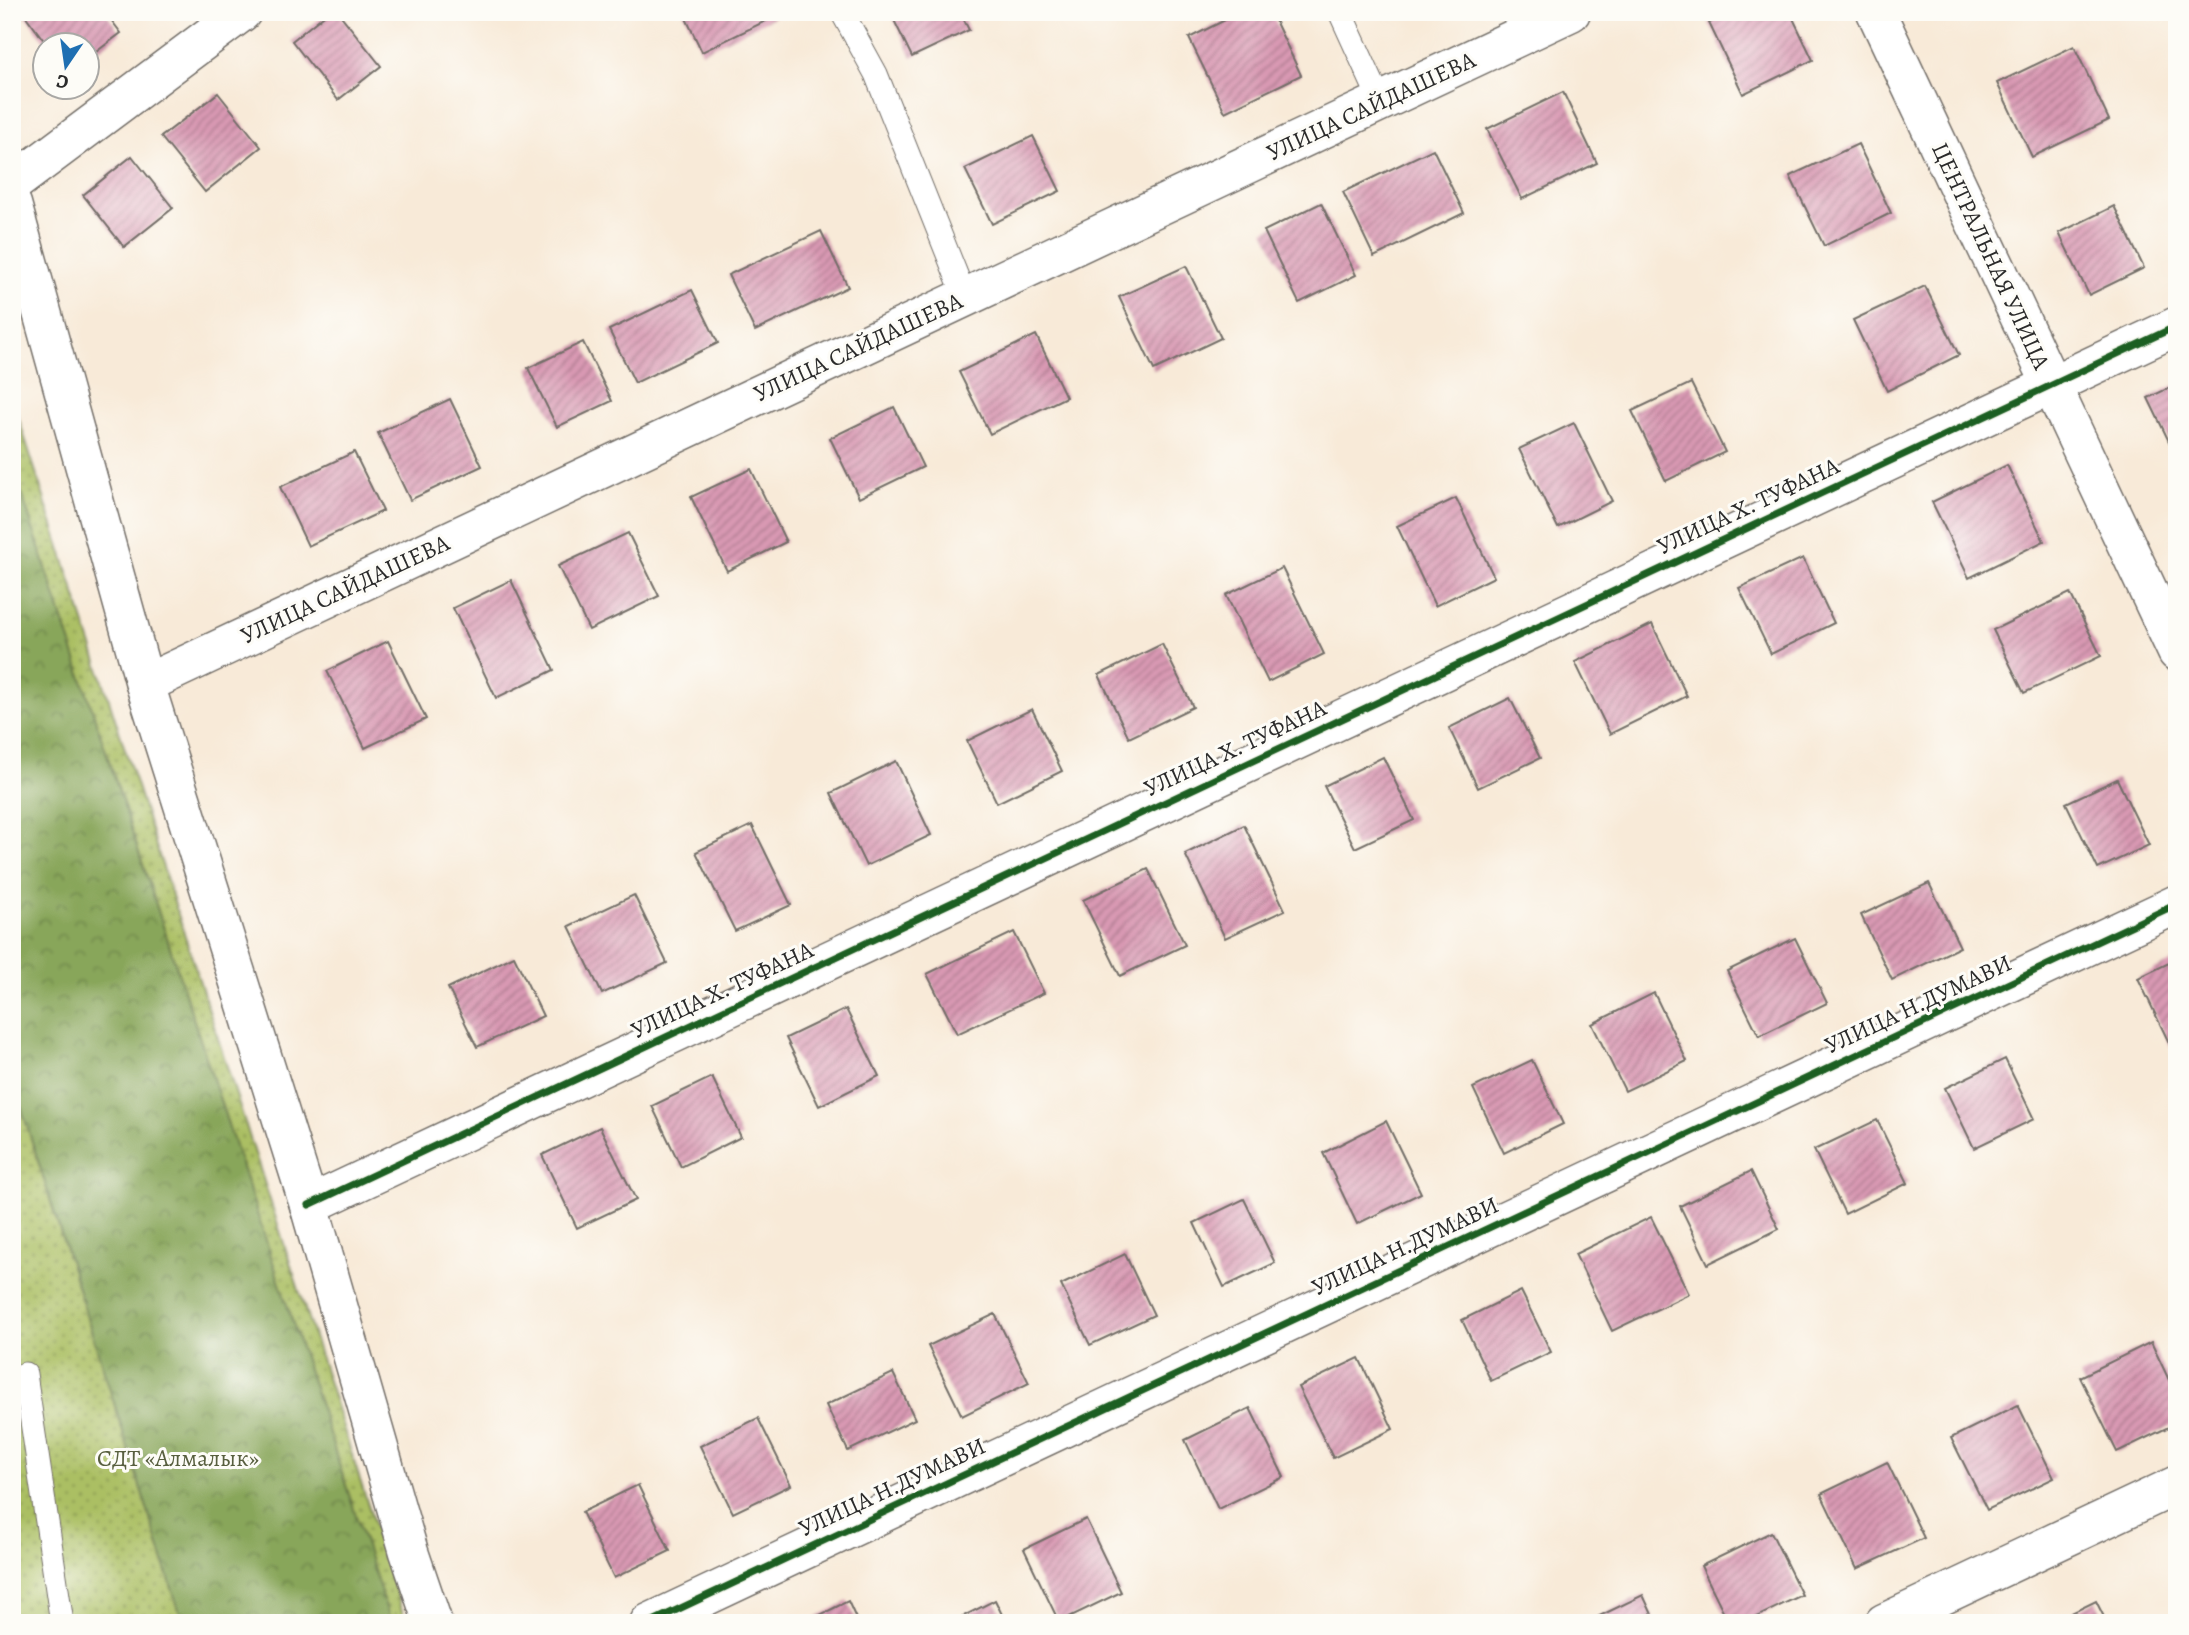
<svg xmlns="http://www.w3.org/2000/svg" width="2189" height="1635" viewBox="0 0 2189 1635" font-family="Alegreya,serif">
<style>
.grass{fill:url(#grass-dots);stroke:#6b7548;stroke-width:2}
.forest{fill:url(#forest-crowns);stroke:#5a6842;stroke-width:2}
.building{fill:url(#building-hatch)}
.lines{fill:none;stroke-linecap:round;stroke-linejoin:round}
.service-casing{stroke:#736e68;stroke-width:25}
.minor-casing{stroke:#736e68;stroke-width:41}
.service{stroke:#fff;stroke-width:23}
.minor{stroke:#fff;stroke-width:38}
.cycleway-casing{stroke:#fdfcf7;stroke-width:11}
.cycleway{stroke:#1b5e20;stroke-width:7}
.labels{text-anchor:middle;stroke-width:6;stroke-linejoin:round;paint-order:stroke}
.street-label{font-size:24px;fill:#2b2b2b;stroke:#fdfcf7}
.park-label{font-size:24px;fill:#585f3f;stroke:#fdfcf7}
</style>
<defs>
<pattern id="grass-dots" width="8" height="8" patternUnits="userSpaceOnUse" patternTransform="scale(1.75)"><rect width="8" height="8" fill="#abbf64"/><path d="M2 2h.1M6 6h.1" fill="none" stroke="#8b9b53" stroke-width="1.8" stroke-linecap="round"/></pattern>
<pattern id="forest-crowns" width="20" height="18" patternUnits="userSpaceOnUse" patternTransform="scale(1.75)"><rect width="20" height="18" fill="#88a65a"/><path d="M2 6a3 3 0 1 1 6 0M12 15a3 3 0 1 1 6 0" fill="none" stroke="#6f874b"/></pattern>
<pattern id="building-hatch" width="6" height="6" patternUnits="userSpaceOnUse" patternTransform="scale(1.75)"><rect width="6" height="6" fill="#d999b3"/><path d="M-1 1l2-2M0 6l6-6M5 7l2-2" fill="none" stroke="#b07d92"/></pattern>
</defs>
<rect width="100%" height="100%" fill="#fdfcf7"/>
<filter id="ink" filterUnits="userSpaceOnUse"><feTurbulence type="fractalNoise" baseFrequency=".0143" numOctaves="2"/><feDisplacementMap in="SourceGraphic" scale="14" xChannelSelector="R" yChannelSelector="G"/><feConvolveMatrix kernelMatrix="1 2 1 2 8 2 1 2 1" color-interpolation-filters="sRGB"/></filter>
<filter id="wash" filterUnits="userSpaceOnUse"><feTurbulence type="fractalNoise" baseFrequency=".00686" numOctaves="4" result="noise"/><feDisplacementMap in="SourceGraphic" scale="28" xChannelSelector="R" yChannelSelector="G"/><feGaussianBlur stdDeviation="1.57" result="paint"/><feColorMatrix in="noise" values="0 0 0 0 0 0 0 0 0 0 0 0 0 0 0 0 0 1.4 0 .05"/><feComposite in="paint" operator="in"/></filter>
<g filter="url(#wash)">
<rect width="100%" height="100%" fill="#f8ead8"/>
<path class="grass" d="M12 398 406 1623H12Z"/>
<path class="forest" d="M12 464 391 1623H183L12 1078Z"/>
<g id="blocks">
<g class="building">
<path d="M29 12H105L121 33 88 58V46H48L25 15Z"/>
<path d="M328 12H338L381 66 338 100 292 41Z"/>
<path d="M683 12H774L776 16 702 52Z"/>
<path d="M890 12H960L969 30 912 57Z"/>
<path d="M1241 12H1271L1301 75 1225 112 1189 38Z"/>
<path d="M1731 12H1790L1813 60 1743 94 1709 23Z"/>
<path d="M2074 46 2109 120 2032 157 1997 83Z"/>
<path d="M1563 92 1597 163 1522 199 1487 129Z"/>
<path d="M218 93 261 147 205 192 161 137Z"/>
<path d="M1033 136 1060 191 992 224 965 169Z"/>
<path d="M1858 144 1891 213 1824 246 1790 176Z"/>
<path d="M1433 149 1464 213 1374 257 1343 192Z"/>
<path d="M132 156 173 208 124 247 83 195Z"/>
<path d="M1321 203 1356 275 1299 303 1264 231Z"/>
<path d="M2114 206 2144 268 2089 295 2059 233Z"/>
<path d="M821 231 848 287 755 331 728 275Z"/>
<path d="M1186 266 1221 338 1154 370 1119 297Z"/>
<path d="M1925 286 1959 355 1887 391 1853 320Z"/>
<path d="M692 290 718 343 635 383 609 330Z"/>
<path d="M1036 335 1066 397 990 434 959 372Z"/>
<path d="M583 342 612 401 557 427 528 368Z"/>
<path d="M1691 383 1725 452 1666 481 1632 411Z"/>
<path d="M2177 384V458L2148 398Z"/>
<path d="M450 399 482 466 410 500 378 433Z"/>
<path d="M894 407 923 467 859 498 830 438Z"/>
<path d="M1574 423 1612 501 1558 528 1519 449Z"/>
<path d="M354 452 383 511 308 546 280 487Z"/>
<path d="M2007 465 2044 541 1969 578 1932 502Z"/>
<path d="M751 469 786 542 727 571 691 497Z"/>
<path d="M1456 498 1494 577 1435 606 1397 526Z"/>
<path d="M628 533 659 596 589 630 558 566Z"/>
<path d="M1803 558 1834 623 1771 654 1739 588Z"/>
<path d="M1282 568 1324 654 1268 682 1226 595Z"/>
<path d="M511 580 554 670 496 698 453 608Z"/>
<path d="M2070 593 2101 656 2024 693 1993 630Z"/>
<path d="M1652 624 1687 696 1610 734 1575 662Z"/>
<path d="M388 641 426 719 365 748 327 671Z"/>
<path d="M1162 644 1193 707 1129 738 1099 675Z"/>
<path d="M1510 698 1540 758 1478 788 1449 728Z"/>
<path d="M1032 709 1062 771 997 803 967 741Z"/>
<path d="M1383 757 1414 820 1355 848 1324 786Z"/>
<path d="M896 761 931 835 866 866 831 793Z"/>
<path d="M2117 779 2149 845 2098 869 2066 803Z"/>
<path d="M752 825 791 905 735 931 696 852Z"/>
<path d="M1244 825 1285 910 1225 938 1185 854Z"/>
<path d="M1148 869 1185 945 1120 976 1083 900Z"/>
<path d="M1929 883 1960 947 1892 980 1861 915Z"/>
<path d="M634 895 667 963 602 994 569 926Z"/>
<path d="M1014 932 1044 993 957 1034 927 974Z"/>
<path d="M1795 938 1827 1003 1759 1036 1727 971Z"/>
<path d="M514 956 543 1016 477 1047 448 988Z"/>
<path d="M2177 959V1046L2172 1049 2138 978Z"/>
<path d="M1654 993 1687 1061 1625 1091 1592 1024Z"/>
<path d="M846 1009 879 1076 819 1106 786 1038Z"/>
<path d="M2005 1059 2034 1119 1974 1148 1945 1088Z"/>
<path d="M1532 1060 1563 1124 1504 1153 1473 1088Z"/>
<path d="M712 1077 741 1137 681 1167 652 1106Z"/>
<path d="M1877 1120 1908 1183 1845 1214 1814 1150Z"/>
<path d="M1386 1121 1421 1193 1357 1224 1323 1153Z"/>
<path d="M600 1127 636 1200 577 1228 542 1155Z"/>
<path d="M1751 1171 1779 1229 1708 1264 1680 1206Z"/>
<path d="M1244 1199 1275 1263 1224 1287 1194 1223Z"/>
<path d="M1651 1217 1689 1294 1612 1331 1575 1254Z"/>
<path d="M1125 1254 1154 1315 1090 1345 1061 1285Z"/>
<path d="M1521 1291 1551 1352 1491 1381 1462 1320Z"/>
<path d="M995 1314 1029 1383 962 1416 928 1346Z"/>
<path d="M2151 1342 2177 1397V1423L2117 1452 2080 1377Z"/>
<path d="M1359 1358 1393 1429 1333 1458 1298 1387Z"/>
<path d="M893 1373 915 1419 848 1451 826 1405Z"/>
<path d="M2018 1405 2054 1478 1987 1510 1951 1438Z"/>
<path d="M1250 1408 1284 1477 1218 1509 1185 1440Z"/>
<path d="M758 1418 791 1485 733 1513 700 1446Z"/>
<path d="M1887 1462 1924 1538 1857 1569 1821 1494Z"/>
<path d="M638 1485 670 1551 614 1578 582 1512Z"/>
<path d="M1086 1519 1121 1592 1059 1622 1024 1549Z"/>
<path d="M1771 1532 1802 1595 1744 1623H1729L1701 1566Z"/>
<path d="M1643 1595 1656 1623H1585Z"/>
<path d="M995 1600 1006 1623H950Z"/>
<path d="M848 1601 858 1623H804Z"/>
<path d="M2096 1601 2107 1623H2051Z"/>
</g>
</g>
</g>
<g filter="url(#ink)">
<use href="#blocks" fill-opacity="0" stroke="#736e68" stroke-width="2"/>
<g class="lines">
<g class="service-casing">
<g id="service">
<path d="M842 12 876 74 965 297"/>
<path d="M1340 12 1381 102"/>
<path d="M25 1374 62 1623"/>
</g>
</g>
<g class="minor-casing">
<g id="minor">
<path d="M1876 12 2177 652"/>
<path d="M12 184 242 12"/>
<path d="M12 204 145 684 309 1205 409 1552 433 1623"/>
<path d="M145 684 1571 12"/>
<path d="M309 1205 2177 326"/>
<path d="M649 1623 2177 904"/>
<path d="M1884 1623 2177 1485"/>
</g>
</g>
<use href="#service" class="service"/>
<use href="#minor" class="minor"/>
<g class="cycleway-casing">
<g id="cycleway">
<path d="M309 1205 2177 326"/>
<path d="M649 1623 2177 904"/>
</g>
</g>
<use href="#cycleway" class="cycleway"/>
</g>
</g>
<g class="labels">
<g class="street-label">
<text transform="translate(1371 106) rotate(-25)" y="8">УЛИЦА САЙДАШЕВА</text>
<text transform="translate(1991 256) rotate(65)" y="8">ЦЕНТРАЛЬНАЯ УЛИЦА</text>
<text transform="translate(858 347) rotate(-25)" y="8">УЛИЦА САЙДАШЕВА</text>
<text transform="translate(1748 506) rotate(-25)" y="8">УЛИЦА Х. ТУФАНА</text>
<text transform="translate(345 589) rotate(-25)" y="8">УЛИЦА САЙДАШЕВА</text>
<text transform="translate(1235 748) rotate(-25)" y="8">УЛИЦА Х. ТУФАНА</text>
<text transform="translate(722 990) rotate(-25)" y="8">УЛИЦА Х. ТУФАНА</text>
<text transform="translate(1918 1004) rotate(-25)" y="8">УЛИЦА Н.ДУМАВИ</text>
<text transform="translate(1405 1246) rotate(-25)" y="8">УЛИЦА Н.ДУМАВИ</text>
<text transform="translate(892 1487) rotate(-25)" y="8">УЛИЦА Н.ДУМАВИ</text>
</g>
<g class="park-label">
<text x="178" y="1466">СДТ «Алмалык»</text>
</g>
</g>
<rect width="2189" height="1635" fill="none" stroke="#fdfcf7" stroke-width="42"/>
<g transform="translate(66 66) rotate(193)"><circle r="33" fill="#fdfcf7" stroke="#a9a8a5" stroke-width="2"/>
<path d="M0-5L12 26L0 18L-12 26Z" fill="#1f6fb2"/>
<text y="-10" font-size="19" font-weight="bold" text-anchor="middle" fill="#2b2b2b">С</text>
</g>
</svg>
